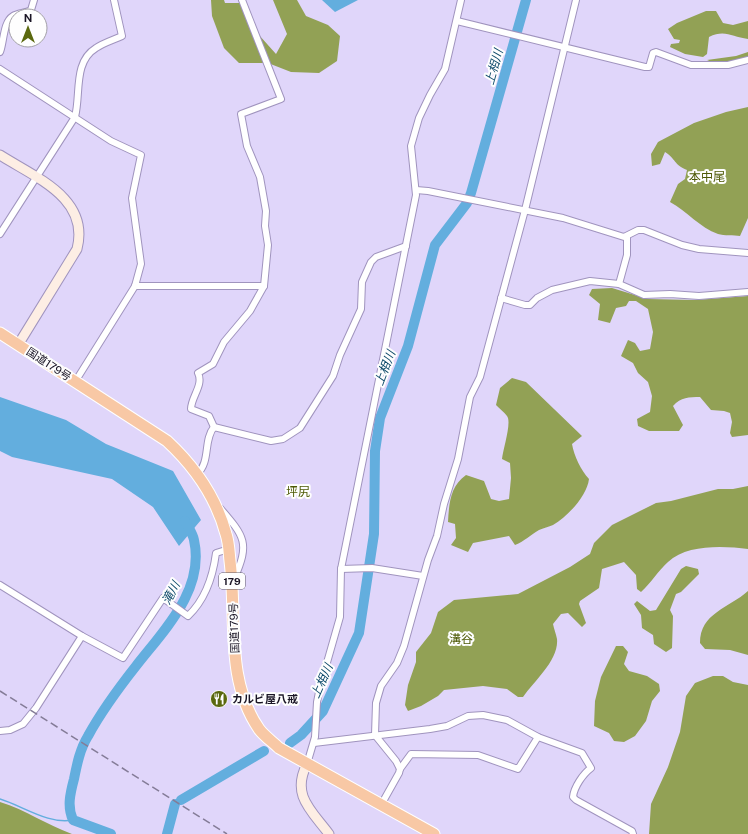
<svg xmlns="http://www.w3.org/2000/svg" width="748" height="834" viewBox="0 0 748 834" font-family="'Public Sans','Noto Sans JP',sans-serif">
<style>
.forest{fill:#92a155}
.water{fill:#63aede}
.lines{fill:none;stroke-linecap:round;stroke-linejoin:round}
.stream{stroke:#63aede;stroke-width:1.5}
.river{stroke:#63aede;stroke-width:10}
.street-casing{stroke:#a094be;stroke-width:8}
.secondary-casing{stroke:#a094be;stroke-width:11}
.highway-casing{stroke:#fff;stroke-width:13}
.street{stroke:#fff;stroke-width:6}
.secondary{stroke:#fdeee4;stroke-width:9}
.highway{stroke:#f8c8a5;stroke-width:11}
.rail{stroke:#847c97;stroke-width:1.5;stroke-dasharray:8 4;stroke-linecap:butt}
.labels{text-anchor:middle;stroke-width:4;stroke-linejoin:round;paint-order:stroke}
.shield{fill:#fefefe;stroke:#5e5b66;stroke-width:1}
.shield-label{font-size:10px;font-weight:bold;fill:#1a1525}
.street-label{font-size:11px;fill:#1a1525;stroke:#fefefe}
.poi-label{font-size:11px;font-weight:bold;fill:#1a1525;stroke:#fefefe;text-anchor:start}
.water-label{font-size:12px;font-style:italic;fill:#0e4a6a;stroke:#fefefe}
.neighbourhood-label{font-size:12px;fill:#4d5905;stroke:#fefefe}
</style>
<rect width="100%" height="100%" fill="#e0d6fa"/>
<g class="forest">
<path d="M211 0H224L225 3H240L243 1 259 35 276 54 287 34 273 0H297L306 16 328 25 340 36 337 61 319 73 291 72 268 63H239L224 48 212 16Z"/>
<path d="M706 11H716L723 23 733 25 748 21V39C732 37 725 29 709 37L707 54 703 57 685 54 670 47 671 44 679 43 680 40 674 39 668 29 677 23Z"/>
<path d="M748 52V58C737 61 718 66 707 60L736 56Z"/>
<path d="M748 107V218L740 236C734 235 724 236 718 234 700 228 687 211 670 202L678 184 685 179 687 170C674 165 676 159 665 152L660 164 652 166 651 154 658 142 694 123 726 112Z"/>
<path d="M612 288 648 299 695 300 748 296V435L732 437 730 433 732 422 730 413 724 411 711 410 700 397C689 397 681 397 673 406L683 425 679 431H649L638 426 637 419 650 412 652 396 648 382 638 373 633 363 621 356 628 340 635 343 640 351 650 349 653 332 648 309 636 301H629L626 306 616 308 610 323 598 320 600 304 589 295 592 289Z"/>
<path d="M512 378 526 382 582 436 572 444C574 456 581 470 589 479 587 496 568 516 553 525 549 527 543 528 539 530 530 535 525 541 515 545L509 536 473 543 468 552 451 545 456 538 455 524 448 522C449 504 450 486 466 475L484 481 491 499 499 501 509 499 511 478 510 463 502 459C503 449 512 422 507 416 504 412 499 408 496 405L500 388Z"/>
<path d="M748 486V549C724 546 687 544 668 562 658 571 651 583 641 592L637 589 636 575 624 562 602 569 599 588 580 601 579 604 586 623 582 627 568 613 561 614 553 624C554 629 556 634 557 639 559 660 534 681 523 697H518L507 689 483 686 444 690 438 696 421 706 408 711 405 705 408 685 416 662V652L431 633 438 612 454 600 518 594 570 567 590 554 594 543 612 525 656 503 671 501 718 489H733Z"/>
<path d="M686 566 698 569 699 574 681 592 676 594 670 610 673 616 672 648 666 652 654 644 653 635 642 628 641 615 634 604 637 601 650 611 656 610 681 569Z"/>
<path d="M748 591V655L730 650 705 649 700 643C700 613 729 608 748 591Z"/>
<path d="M616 646H623L628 652 624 664 629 671 647 676 659 684 660 691 652 701 646 721 635 736 624 742 614 741 609 733 594 726 595 701 601 677Z"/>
<path d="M713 676H723L733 682 748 685V834H649L651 804 668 767 680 732 686 696 695 683Z"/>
<path d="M0 802C26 810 47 825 72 834H0Z"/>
</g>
<g class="water">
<path d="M322 0H358L335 12Z"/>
<path d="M0 397 66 420 106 444 173 471 201 520 179 546 153 507 112 479 12 457 0 451Z"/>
</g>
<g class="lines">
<path class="stream" d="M0 799C23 806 49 825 73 820"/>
<g class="river">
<path d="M290 743 301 735 323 711 359 633 374 534 375 451 380 418 408 346 435 245 467 203 471 193 526 0"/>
<path d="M181 800 264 751"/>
<path d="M111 834 73 820C67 807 70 794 74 779 77 764 80 749 88 736 100 714 121 685 136 666 164 630 205 590 194 540 193 534 188 527 185 521"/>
<path d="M167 834 175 804"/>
</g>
<g class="street-casing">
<g id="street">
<path d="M457 21 645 67H649L653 53 656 52 691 65H728L748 60"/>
<path d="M0 52C4 42 3 22 13 16 18 13 26 13 31 10L34 0"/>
<path d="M0 69 111 141 141 155 132 198 141 264 135 286 75 382"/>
<path d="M416 190 428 191 563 218 624 237 638 230H644L682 245 699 249 748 253"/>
<path d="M0 234 75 117C81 94 73 62 96 48 103 43 113 40 122 36L114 0"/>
<path d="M619 284 627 255V237"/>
<path d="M135 286H264"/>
<path d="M501 298 525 305H530L537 298 552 290 590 281 619 284 644 295 670 294 699 296 748 292"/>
<path d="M214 427 209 416 191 409C191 397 204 385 198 373L213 364 224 342 250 311 264 286 268 245 265 226 266 211 260 177 247 146 241 114 281 99 242 0"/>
<path d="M197 474C211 462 203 440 214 427L271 441 283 439 300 428 333 376 340 355 361 309 362 282 371 262 376 257 406 246"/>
<path d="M220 508C245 537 250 543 234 579"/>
<path d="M341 569 372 568 423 576"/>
<path d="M0 585 82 636 123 658 163 598 188 616C206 599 213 576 216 553L229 549"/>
<path d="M0 731 10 730 23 724 36 708 82 636"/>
<path d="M314 743 430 729 447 726 468 716 483 715 507 720 538 737 582 753 591 768C583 774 574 787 573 797L576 800 632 831 633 834"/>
<path d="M307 764 315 737 317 702 320 687 340 617 341 569 416 195 411 146 419 118 430 95 445 69 461 0"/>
<path d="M400 769 411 754 478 755 518 769 538 737"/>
<path d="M381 805 399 773 400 769 396 761 375 735 376 703 381 686 397 663 404 646 428 560 437 536 444 504 458 459 470 397 480 377 525 210 576 0"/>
</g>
</g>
<g class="secondary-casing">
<g id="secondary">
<path d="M0 155C36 178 90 198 77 249L18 345"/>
<path d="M307 764C291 795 311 810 329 834"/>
</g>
</g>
<g class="highway-casing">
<path id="highway" d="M0 333 167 441C195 467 216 497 226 534 229 543 229 552 230 561 237 617 225 680 259 729 264 736 273 742 279 748L434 834"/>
</g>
<use href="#street" class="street"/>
<use href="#secondary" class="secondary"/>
<use href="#highway" class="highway"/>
<path class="rail" d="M0 691 227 834"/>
</g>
<defs>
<g id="restaurant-disc" transform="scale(0.9)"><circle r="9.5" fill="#5a680e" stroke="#fefefe"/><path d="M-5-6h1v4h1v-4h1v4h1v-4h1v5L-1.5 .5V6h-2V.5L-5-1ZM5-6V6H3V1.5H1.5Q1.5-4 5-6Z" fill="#fff"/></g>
</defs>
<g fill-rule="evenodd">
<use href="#restaurant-disc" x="219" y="699"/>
</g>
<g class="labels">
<rect class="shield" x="219" y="573" width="26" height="16" rx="3"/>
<g class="shield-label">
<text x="232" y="585">179</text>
</g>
<g class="street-label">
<text transform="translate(49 364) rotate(33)" y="4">国道179号</text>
<text transform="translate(234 628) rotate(-92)" y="4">国道179号</text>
</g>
<g class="poi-label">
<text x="232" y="703">カルビ屋八戒</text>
</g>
<g class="water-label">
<text transform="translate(494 67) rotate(-74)" y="4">上相川</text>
<text transform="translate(385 368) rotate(-69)" y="4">上相川</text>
<text transform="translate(171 593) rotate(-62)" y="4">滝川</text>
<text transform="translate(322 681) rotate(-66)" y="4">上相川</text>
</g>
<g class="neighbourhood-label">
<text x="707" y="181">本中尾</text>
<text x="298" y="496">坪尻</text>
<text x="461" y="643">溝谷</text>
</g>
</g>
<g transform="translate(28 28)"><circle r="19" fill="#fefefe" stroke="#a3a1a7"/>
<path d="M0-3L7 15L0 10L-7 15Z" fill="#5a680e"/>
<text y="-6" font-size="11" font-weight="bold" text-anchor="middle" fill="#1a1525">N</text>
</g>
</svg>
